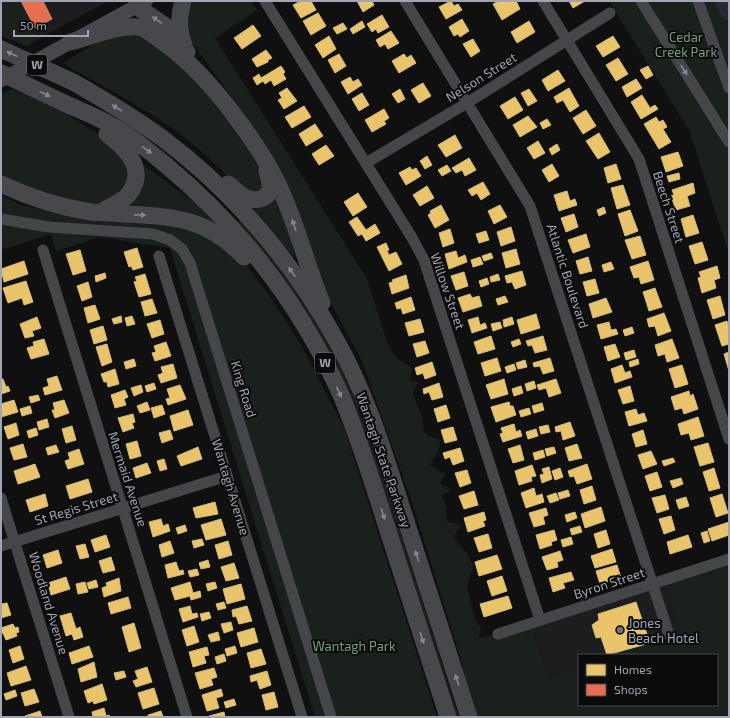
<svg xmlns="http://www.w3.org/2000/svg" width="730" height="718" viewBox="0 0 730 718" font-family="'Exo 2',sans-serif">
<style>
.built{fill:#1d1d1f}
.green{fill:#1a211c}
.homes{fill:#e9c46a;stroke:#d3ba80}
.shops{fill:#e76f51;stroke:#d27f6e}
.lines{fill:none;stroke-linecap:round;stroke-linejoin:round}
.river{stroke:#242a33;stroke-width:18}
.minor{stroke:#45464a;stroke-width:11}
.major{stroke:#47474c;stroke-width:14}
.highway{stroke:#47474c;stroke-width:17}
.highway-bridge{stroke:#47474c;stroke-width:17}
.oneway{fill:#858894}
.poi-dot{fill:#6e707a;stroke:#0b0b0c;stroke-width:1.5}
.labels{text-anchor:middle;stroke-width:4;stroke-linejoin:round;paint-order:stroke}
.shield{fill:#0b0b0c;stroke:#737681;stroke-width:1}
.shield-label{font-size:12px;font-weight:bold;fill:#a0a4b3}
.park-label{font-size:13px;fill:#75a07c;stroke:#0b0b0c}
.street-label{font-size:13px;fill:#a0a4b3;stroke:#0b0b0c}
.poi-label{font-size:13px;fill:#a0a4b3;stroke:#0b0b0c;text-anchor:start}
</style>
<rect width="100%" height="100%" fill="#101011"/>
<g class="built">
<path d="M19 1H108L40 38Z"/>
<path d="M664 580 682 634 614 655H579V668L549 676 530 623Z"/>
</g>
<g class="green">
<path d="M1 1H21L40 38 28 46 1 36Z"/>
<path d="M192 1H251L257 10 215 38 367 279 387 342 393 353 397 358 413 369 409 381 419 382 413 391V395L422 416 423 429 428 436 441 440 438 451 430 465 440 472 446 473 440 483 443 486 452 489 442 496 447 508 446 521 461 526 453 537 467 553 473 565 467 586 474 617 481 629 479 637 482 638 530 623 549 676 579 668V705H717V655H614L681 634 664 580 729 559V717H477L464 679 462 663 411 499 362 361 324 290 303 236 292 193 254 128 186 34 185 14Z"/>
<path d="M609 1H729V254L689 130Z"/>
<path d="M139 33 182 64 236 130 264 175V190L244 192C222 170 199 147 173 129 140 106 104 86 68 67L70 66 64 63 103 38Z"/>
<path d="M12 89 23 94 25 93 63 112 118 146 130 166 125 190C120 194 113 199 107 201 74 212 31 189 1 178V95Z"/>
<path d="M145 166 198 205 227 235 117 209Z"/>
<path d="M1 195 19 204 49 212 77 217 200 229 246 265 267 292 300 343 345 430 437 717H315L170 248 100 237 56 251 51 234 1 250Z"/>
<path d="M278 196 285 214 295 258 254 212 255 209Z"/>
<path d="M241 220 262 244 309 309 343 372 371 440 459 717H454L387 507 276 270 238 222Z"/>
</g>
<g class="homes">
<path d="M301 1H311L316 10 301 18 293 5Z"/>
<path d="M357 1H372L374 5 363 12Z"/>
<path d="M451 1 454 6 458 4 462 10 446 19 439 7Z"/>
<path d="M499 1H516L520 9 502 20 493 4Z"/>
<path d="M569 1H585L573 8Z"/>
<path d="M318 13 326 26 311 35 303 21Z"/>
<path d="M382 15 389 27 378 33 376 29 372 32 367 24Z"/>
<path d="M462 19 469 31 460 37 458 34 454 36 449 27Z"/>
<path d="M362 21 365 27 353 34 350 29Z"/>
<path d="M529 21 535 32 517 43 511 32Z"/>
<path d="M343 23 347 29 337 34 333 28Z"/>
<path d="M253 25 261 36 242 49 234 38Z"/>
<path d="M391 31 399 43 388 49 385 44 380 47 376 40Z"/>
<path d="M329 36 336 49 323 58 315 45Z"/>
<path d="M613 36 620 47 603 57 596 46Z"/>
<path d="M473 39 480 51 471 57 463 44Z"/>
<path d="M266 50 272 58 268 60V62L257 67 252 59Z"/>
<path d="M339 54 346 66 335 73 328 60Z"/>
<path d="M404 54 407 58 411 55 416 63 399 73 392 61Z"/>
<path d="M618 58 628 74 616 81 606 65Z"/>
<path d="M281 66 285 72 283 74 286 79 274 86 271 80 265 84 263 81 257 85 253 78 259 74 261 78Z"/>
<path d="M648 66 653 75 646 79 640 70Z"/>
<path d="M558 70 565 81 548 91 542 80Z"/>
<path d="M350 77 353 82 358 79 362 85 348 94 341 82Z"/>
<path d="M636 79 642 88 627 97 622 87Z"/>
<path d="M423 83 431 96 419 103 411 90Z"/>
<path d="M287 88 297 101 284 109 278 100 282 98 279 93Z"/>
<path d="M569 88 579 106 570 112 563 100 557 103 554 97Z"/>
<path d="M400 89 405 99 398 103 392 94Z"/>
<path d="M529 89 537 101 528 106 521 93Z"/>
<path d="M362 93 369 105 359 111 352 99Z"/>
<path d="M642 95 650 108 655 105 658 109 641 119 631 102Z"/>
<path d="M515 97 523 110 508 119 500 106Z"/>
<path d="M304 106 311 117 292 128 285 117Z"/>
<path d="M384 109 389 118 384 121 386 124 372 132 365 120Z"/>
<path d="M586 110 596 126 583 134 573 118Z"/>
<path d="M528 116 537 127 520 137 513 125Z"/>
<path d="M656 117 659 122 663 120 667 127 663 129 671 142 659 149 644 124Z"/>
<path d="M547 119 551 125 543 129 540 123Z"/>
<path d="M315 124 323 136 306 146 299 134Z"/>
<path d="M599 133 610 152 598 159 586 141Z"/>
<path d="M455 135 462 148 446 157 438 145Z"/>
<path d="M538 141 545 153 534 159 527 148Z"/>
<path d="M557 144 560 150 552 155 549 149Z"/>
<path d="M326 145 334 156 319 165 312 154Z"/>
<path d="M678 152 683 166 666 172 661 157Z"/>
<path d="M427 156 432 165 425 169 420 161Z"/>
<path d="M469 158 476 170 465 176 462 170 456 173 452 168Z"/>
<path d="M552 164 559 176 549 182 542 170Z"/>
<path d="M616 164 621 179 608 183 604 168Z"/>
<path d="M447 165 451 171 442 176 438 170Z"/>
<path d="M410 167 412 170 416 168 421 176 406 185 399 173Z"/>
<path d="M679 173 680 179 669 182 667 176Z"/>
<path d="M483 182 490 194 481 200 477 193 472 196 468 190Z"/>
<path d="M693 183 695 193 687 196 690 206 676 210 671 196 674 195 672 190Z"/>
<path d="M623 185 630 205 617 209 611 188Z"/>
<path d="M427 186 434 198 420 206 413 195Z"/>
<path d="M567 191 570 201 575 199 577 205 559 211 554 195Z"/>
<path d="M358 193 367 207 353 216 344 202Z"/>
<path d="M441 205 449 220 435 228 428 215 431 213 430 211Z"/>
<path d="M500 205 507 217 494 224 488 211Z"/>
<path d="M604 207 606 213 599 216 597 210Z"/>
<path d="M630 210 638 231 625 236 618 214Z"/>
<path d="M574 214 578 227 566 232 561 218Z"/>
<path d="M693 215 699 233 686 237 681 219Z"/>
<path d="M357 217 366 230 375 224 380 233 366 241 362 234 358 236 349 222Z"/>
<path d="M511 227 515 241 501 246 497 232Z"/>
<path d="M450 229 454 243 443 247 439 233Z"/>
<path d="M486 231 489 240 479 243 476 234Z"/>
<path d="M586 234 590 247 573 253 568 240Z"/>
<path d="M640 236 646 255 632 259 625 240Z"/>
<path d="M702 242 708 260 695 264 689 246Z"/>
<path d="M386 243 389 250 387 251 389 255 396 252 402 264 389 271 377 247Z"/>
<path d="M137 248 143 267 133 270 131 266 129 267 124 252Z"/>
<path d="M516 249 520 264 506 268 502 253Z"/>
<path d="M80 250 86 271 73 275 66 254Z"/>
<path d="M456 251 458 258 465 255 467 262 449 269 445 254Z"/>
<path d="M491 253 493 258 484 261 482 256Z"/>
<path d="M480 257 483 264 473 267 471 260Z"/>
<path d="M588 257 592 271 580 274 576 261Z"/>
<path d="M24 261 28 274 4 282 1 269Z"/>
<path d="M648 261 654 280 641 284 639 277 634 278 630 267Z"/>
<path d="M611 262 614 269 604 272 602 265Z"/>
<path d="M717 266 720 278 714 280 716 288 702 293 698 278 701 277 699 272Z"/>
<path d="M522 271 526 285 515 289 512 282 507 283 505 276Z"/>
<path d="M464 272 468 286 456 290 451 276Z"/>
<path d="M105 273 106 278 96 282 95 276Z"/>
<path d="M145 274 151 294 139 297 134 282 137 281 135 277Z"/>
<path d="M498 274 500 280 491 282 490 277Z"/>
<path d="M406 275 409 288 392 294 389 283 393 282 392 280Z"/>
<path d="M487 278 489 284 481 287 479 281Z"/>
<path d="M595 279 599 293 587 296 583 282Z"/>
<path d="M26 281 33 302 24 305 22 298 8 303 3 288Z"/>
<path d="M88 282 92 297 82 301 77 286Z"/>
<path d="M655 288 662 307 649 311 643 292Z"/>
<path d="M470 294 472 298 479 296 482 306 463 312 458 298Z"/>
<path d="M505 296 508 302 498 305 496 299Z"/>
<path d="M720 296 725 315 713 319 707 300Z"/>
<path d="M411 297 415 310 403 314 401 308 397 309 395 303Z"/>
<path d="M606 298 612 312 593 318 589 304Z"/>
<path d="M152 299 157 313 145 316 141 302Z"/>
<path d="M95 305 100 319 88 323 84 308Z"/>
<path d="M664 313 671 331 658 336 655 326 649 327 647 319Z"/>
<path d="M536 314 540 328 521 334 517 320Z"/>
<path d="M121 316 122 322 114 324 112 319Z"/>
<path d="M132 316 135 324 127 326 125 318Z"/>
<path d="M37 317 41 328 32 331 34 336 25 338 20 324Z"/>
<path d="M478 317 480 325 485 323 487 328 472 333 468 320Z"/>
<path d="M512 317 514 324 504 327 503 320Z"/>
<path d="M420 319 424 332 409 336 405 323Z"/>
<path d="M160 320 164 334 152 338 147 324Z"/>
<path d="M727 321 729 329V344L722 346 715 325Z"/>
<path d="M500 322 502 328 493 331 491 324Z"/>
<path d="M609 322 611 330 616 329 618 334 601 339 597 325Z"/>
<path d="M103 326 107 340 94 344 90 330Z"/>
<path d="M632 327 634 333 625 336 623 330Z"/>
<path d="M491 336 495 349 478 354 474 342Z"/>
<path d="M543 336 547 350 535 353 532 345 528 346 526 341Z"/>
<path d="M44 339 49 354 31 359 27 348 34 346 33 342Z"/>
<path d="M519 339 521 344 513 347 511 342Z"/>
<path d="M672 339 679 358 667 362 665 354 658 356 655 345Z"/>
<path d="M425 341 429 353 417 357 413 344Z"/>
<path d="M166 342 171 356 155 361 152 353 156 352 154 346Z"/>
<path d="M107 344 112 362 102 366 96 347Z"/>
<path d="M615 344 620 357 608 361 604 347Z"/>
<path d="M634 350 636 357 626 360 624 353Z"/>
<path d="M729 352V371L724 354Z"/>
<path d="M497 358 501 371 485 376 481 363Z"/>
<path d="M550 358 554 371 543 374 540 366 534 367 533 363Z"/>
<path d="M134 359 136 366 126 369 124 362Z"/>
<path d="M638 359 639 364 630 367 629 362Z"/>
<path d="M525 360 527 367 518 369 516 363Z"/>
<path d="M432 362 436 375 425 379 423 373 417 375 415 368Z"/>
<path d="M173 364 177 378 161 383 158 375 163 373 161 367Z"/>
<path d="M514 364 516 370 507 373 505 367Z"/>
<path d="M622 365 625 373 630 371 632 377 615 383 611 369Z"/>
<path d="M682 365 688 384 675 388 669 369Z"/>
<path d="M115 369 119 384 108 387 107 382H104L101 374Z"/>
<path d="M57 376 62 390 45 395 43 388 49 386 47 379Z"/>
<path d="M1 379H3L6 387 8 386 10 391 1 394Z"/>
<path d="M504 379 508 394 491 399 486 385Z"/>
<path d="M556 379 561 393 549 397 546 388 539 390 537 385Z"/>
<path d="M534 381 536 388 527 391 525 384Z"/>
<path d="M154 383 156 389 147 392 145 386Z"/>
<path d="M439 383 443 397 432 400 429 392 424 394 423 389Z"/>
<path d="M141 385 143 392 134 396 131 388Z"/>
<path d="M180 385 186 399 168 405 166 399 170 398 167 389Z"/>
<path d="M521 386 523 393 514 396 512 389Z"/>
<path d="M630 386 634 401 623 404 618 390Z"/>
<path d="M125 390 128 397 124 399 126 405 115 408 111 395Z"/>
<path d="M689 391 690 396 693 394 698 409 684 414 682 408 675 410 671 397Z"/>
<path d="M38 395 40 400 31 403 29 397Z"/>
<path d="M14 400 18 412 1 417V404Z"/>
<path d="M64 400 69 413 55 418 52 410H55L53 403Z"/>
<path d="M147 402 150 410 140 413 137 406Z"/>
<path d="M509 402 510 406H513L516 415 496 422 491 407Z"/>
<path d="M542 403 544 410 534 413 532 406Z"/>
<path d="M162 405 165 414 154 418 151 408Z"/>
<path d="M446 405 450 418 438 422 434 409Z"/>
<path d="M30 406 32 413 22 416 20 409Z"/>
<path d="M529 408 531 414 521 417 519 411Z"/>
<path d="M636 409 638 415 644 413 647 421 629 426 625 412Z"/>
<path d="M188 410 193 425 174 431 170 416Z"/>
<path d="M133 414 135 422 132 423 134 428 123 432 118 418Z"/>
<path d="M698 417 704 436 691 440 689 433 681 435 678 424Z"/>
<path d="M47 419 49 427 39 430 37 422Z"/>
<path d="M570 422 575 436 563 440 561 431 556 432 555 427Z"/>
<path d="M16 423 19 435 8 439 4 427Z"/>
<path d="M514 424 516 432 520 430 522 436 503 442 500 434 503 433 501 428Z"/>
<path d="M548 425 550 432 541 434 539 427Z"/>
<path d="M72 426 76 440 66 443 62 429Z"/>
<path d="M453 427 457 440 445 443 441 430Z"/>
<path d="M36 428 38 435 29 438 27 431Z"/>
<path d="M536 429 538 436 528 439 526 432Z"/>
<path d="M170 430 173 439 162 443 159 433Z"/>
<path d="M643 430 647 444 636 447 632 434Z"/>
<path d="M137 441 141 456 130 459 126 444Z"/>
<path d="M708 443 714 462 700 466 694 447Z"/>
<path d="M23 444 27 457 14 460 10 448Z"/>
<path d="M577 444 582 458 569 461 565 448Z"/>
<path d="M56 445 59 452 48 455 46 448Z"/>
<path d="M520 445 524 460 513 463 508 449Z"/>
<path d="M198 447 202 459 181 466 177 456Z"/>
<path d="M554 447 556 453 547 456 545 449Z"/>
<path d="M460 448 464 461 453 465 450 457 445 459 443 453Z"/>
<path d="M79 449 84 464 68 469 65 461 70 459 68 453Z"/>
<path d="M543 450 545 457 535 460 533 453Z"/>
<path d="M651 451 657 464 643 469 638 455Z"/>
<path d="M673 458 675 462 664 466 662 461Z"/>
<path d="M164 459 167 469 160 471 157 461Z"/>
<path d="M147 463 151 473 136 478 133 468Z"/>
<path d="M35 464 40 477 18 484 14 471Z"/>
<path d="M587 464 592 479 577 484 574 476 570 477 568 471Z"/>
<path d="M532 465 536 476 531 477 532 481 519 485 515 471Z"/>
<path d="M549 467 552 479 542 483 540 475 544 474 542 469Z"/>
<path d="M560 468 563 477 555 480 552 471Z"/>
<path d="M714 468 720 488 709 491 703 472Z"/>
<path d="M467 470 471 483 460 487 455 473Z"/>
<path d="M657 472 662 487 650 491 645 476Z"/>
<path d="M681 478 683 484 673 488 670 481Z"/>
<path d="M88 479 92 492 70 499 66 486Z"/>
<path d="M592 486 596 500 584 504 580 490Z"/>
<path d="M534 488 536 496 542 494 544 502 526 508 521 493Z"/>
<path d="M568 490 570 496 560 499 558 493Z"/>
<path d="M474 491 478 505 464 509 459 496Z"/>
<path d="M556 493 559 500 550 503 547 496Z"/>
<path d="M45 494 48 506 30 512 26 500Z"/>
<path d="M722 494 728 513 716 517 710 498Z"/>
<path d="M665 495 669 509 657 513 652 498Z"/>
<path d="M686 497 689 506 679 509 676 500Z"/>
<path d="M215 502 218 514 196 518 193 508Z"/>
<path d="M601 507 605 521 585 528 581 514Z"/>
<path d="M546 508 548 515 543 517 545 524 534 527 529 513Z"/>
<path d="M484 512 486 520 483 521 485 526 468 532 464 518Z"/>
<path d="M575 512 577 518 567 522 565 515Z"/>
<path d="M671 516 675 530 664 534 659 519Z"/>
<path d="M161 519 163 526 168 524 170 531 153 537 149 522Z"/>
<path d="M221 519 226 535 206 540 201 525Z"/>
<path d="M729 522V535L712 541 708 529Z"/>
<path d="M185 525 187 531 178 534 176 528Z"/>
<path d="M580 526 582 532 572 535 570 529Z"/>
<path d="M554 530 557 540 551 542 552 545 540 549 536 535Z"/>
<path d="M606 530 610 544 598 548 594 534Z"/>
<path d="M707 531 710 541 704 543 701 533Z"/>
<path d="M488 534 492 548 479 552 474 538Z"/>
<path d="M106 535 110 547 95 552 91 540Z"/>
<path d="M688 535 692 547 670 554 667 542Z"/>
<path d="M571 537 573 544 563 547 561 540Z"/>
<path d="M202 539 204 545 194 548 192 541Z"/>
<path d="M170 541 174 553 162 557 159 545Z"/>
<path d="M228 541 232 555 219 559 215 545Z"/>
<path d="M85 544 89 557 80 559 76 546Z"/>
<path d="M612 549 616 562 595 568 591 556Z"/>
<path d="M58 550 62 563 47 568 43 555Z"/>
<path d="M560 551 563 560 557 562 558 567 547 570 542 557Z"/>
<path d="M497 555 502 569 479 576 475 562Z"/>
<path d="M111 557 115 570 103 573 99 561Z"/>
<path d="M208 560 210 567 201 569 199 563Z"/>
<path d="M176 562 179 571 183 570 184 574 168 578 165 565Z"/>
<path d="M234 563 239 578 226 581 221 567Z"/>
<path d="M617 565 621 578 600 584 596 571Z"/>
<path d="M197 569 199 575 190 577 188 571Z"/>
<path d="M571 572 574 580 563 583 565 588 553 592 549 578Z"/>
<path d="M502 576 507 591 492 596 487 581Z"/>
<path d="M66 577 70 589 51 595 48 583Z"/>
<path d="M119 578 121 591 104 597 102 588 107 586 106 583Z"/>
<path d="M96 580 98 587 89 589 87 583Z"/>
<path d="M85 582 88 592 78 594 76 584Z"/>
<path d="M190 582 193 593 200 591 201 597 191 600 190 596 175 600 171 588Z"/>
<path d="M215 582 217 588 208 591 206 584Z"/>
<path d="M241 584 245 599 227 604 223 589Z"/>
<path d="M508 596 512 608 484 617 480 604Z"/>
<path d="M128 597 131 608 111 614 108 603Z"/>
<path d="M224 602 226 608 218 610 216 604Z"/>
<path d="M636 602 650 643 607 655 601 637 596 638 592 625 599 620 598 614Z"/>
<path d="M7 603 11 615 1 618V604Z"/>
<path d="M190 606 192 614 197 613 198 617 183 622 179 609Z"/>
<path d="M247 606 252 621 239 624 236 616 233 617 232 610Z"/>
<path d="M209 612 211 618 202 621 200 614Z"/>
<path d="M71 613 76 629 80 627 83 637 74 640 72 634 66 636 60 616Z"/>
<path d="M231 622 233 630 224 633 221 624Z"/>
<path d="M134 623 141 648 129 652 122 627Z"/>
<path d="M13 624 15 628 18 627 19 632 16 633 17 636 6 640 3 633H1V628Z"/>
<path d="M194 626 199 642 187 646 182 630Z"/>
<path d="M254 628 258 642 241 647 237 633Z"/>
<path d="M218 632 220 640 211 642 208 635Z"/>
<path d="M20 646 24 659 13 663 9 650Z"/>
<path d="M89 646 93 657 72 664 69 653Z"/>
<path d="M235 646 237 653 227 656 225 649Z"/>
<path d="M207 647 209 655 204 656 206 663 193 667 189 652Z"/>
<path d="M261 649 266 664 251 668 247 653Z"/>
<path d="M224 654 226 661 217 664 215 657Z"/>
<path d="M94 662 97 677 81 682 78 669Z"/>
<path d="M26 666 31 680 11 686 7 673Z"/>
<path d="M147 667 152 682 136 687 133 681 138 679 135 671Z"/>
<path d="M214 668 217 677 211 679 213 685 200 689 195 673Z"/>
<path d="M124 671 126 677 116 680 114 673Z"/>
<path d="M267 671 271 685 260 689 257 680 251 682 250 676Z"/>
<path d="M102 684 107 700 94 704 93 701 88 703 84 691Z"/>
<path d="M154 688 159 704 143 709 138 693Z"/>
<path d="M34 689 39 702 25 706 21 693Z"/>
<path d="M221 689 223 696 216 698 219 708 207 711 202 695Z"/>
<path d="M15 690 17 696 6 700 4 694Z"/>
<path d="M274 692 278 707 266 710 262 695Z"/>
<path d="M234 699 236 705 226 708 224 702Z"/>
<path d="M104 708 106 716 109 715 110 717H93L92 712Z"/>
<path d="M40 711 42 717H25V716Z"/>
<path d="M161 711 163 717H148V715Z"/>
<path d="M224 712 225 717H209V716Z"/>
</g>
<path class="shops" d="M21 1H43L52 19 35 28Z"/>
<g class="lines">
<path class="river" d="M724 1 729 11"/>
<g class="minor">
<path d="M265 1 411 236 424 260 540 620"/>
<path d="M405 1 530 206 669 635"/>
<path d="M543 1 639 159 729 439"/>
<path d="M641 1 729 142"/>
<path d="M698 1 729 88"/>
<path d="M366 163 467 103 610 13"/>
<path d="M1 219 49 227 153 234 170 240 182 249 190 263 331 717"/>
<path d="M43 250 187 717"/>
<path d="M159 256 302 717"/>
<path d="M1 498 69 717"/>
<path d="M1 546 227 476"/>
<path d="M498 634 729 559"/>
</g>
<path class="major" d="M1 80 146 1"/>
<g class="highway">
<path d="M183 1C178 17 178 30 184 45"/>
<path d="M136 6 167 27 187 52"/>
<path d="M70 42C90 37 118 25 138 27 147 28 168 46 176 52 216 85 269 156 287 205 300 237 309 271 322 303"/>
<path d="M73 82C103 99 133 117 162 138 233 191 293 262 336 340 368 396 386 459 406 521 427 586 448 652 469 717"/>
<path d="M64 103C79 110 95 116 109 124 130 135 149 151 167 166 241 228 301 306 341 395 360 440 374 487 389 534 409 595 428 656 448 717"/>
<path d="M1 184C30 198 59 207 91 212 97 213 103 212 109 213 165 217 203 213 244 257"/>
<path d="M228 184C233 188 238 193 243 196 252 202 267 201 270 189 271 182 268 176 267 170"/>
<path d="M101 212C109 207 122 202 128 195 148 170 127 149 107 134"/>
</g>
<g class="highway-bridge">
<path d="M1 49 73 82"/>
<path d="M1 73 64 103"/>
</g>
</g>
<defs><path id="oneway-solid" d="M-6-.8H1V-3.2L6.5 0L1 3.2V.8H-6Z"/></defs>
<g class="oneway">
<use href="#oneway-solid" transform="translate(157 20) rotate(-145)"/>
<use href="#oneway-solid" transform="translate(12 54) rotate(-155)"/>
<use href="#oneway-solid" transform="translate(684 70) rotate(58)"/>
<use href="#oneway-solid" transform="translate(45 94) rotate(26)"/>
<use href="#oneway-solid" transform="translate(117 108) rotate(-148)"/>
<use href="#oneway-solid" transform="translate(147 150) rotate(36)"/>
<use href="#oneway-solid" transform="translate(140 215) rotate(1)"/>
<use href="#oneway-solid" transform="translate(294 225) rotate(-109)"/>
<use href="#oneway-solid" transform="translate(292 272) rotate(-126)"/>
<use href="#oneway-solid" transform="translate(339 392) rotate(65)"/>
<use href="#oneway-solid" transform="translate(383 514) rotate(72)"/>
<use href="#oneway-solid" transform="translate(417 556) rotate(-108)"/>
<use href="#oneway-solid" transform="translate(422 638) rotate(72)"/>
<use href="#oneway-solid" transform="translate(457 680) rotate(-108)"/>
</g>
<circle class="poi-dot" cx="620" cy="630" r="4"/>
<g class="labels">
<g class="shield">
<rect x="27" y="55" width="20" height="20" rx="3"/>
<rect x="315" y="353" width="20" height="20" rx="3"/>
</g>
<g class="shield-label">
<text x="37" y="69">W</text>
<text x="325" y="367">W</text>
</g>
<g class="park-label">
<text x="686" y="42">Cedar<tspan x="686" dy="15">Creek Park</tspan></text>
<text x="354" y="651">Wantagh Park</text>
</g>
<g class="street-label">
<text transform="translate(481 77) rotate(-32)" y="5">Nelson Street</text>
<text transform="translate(669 207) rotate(72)" y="5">Beech Street</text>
<text transform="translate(568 276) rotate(72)" y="5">Atlantic Boulevard</text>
<text transform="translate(448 291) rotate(71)" y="5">Willow Street</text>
<text transform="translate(244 389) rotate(73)" y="5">King Road</text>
<text transform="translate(384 460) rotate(71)" y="5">Wantagh State Parkway</text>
<text transform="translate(128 479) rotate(72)" y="5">Mermaid Avenue</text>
<text transform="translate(231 487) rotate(73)" y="5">Wantagh Avenue</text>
<text transform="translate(76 508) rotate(-17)" y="5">St Regis Street</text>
<text transform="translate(609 583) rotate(-18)" y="5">Byron Street</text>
<text transform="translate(49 603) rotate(73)" y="5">Woodland Avenue</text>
</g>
<g class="poi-label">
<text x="628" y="628">Jones<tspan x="628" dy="15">Beach Hotel</tspan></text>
</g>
</g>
<rect width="730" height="718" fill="none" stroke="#a0a4b3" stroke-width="4"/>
<rect x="578" y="654" width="140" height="52" fill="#0b0b0c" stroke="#47484f"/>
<rect x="586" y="664" width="20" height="12" fill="#e9c46a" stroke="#47484f"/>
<text x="614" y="674" font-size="12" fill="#a0a4b3">Homes</text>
<rect x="586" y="684" width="20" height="12" fill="#e76f51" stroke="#47484f"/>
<text x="614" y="694" font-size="12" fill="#a0a4b3">Shops</text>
<path d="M14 30v6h74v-6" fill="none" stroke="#a0a4b3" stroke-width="2"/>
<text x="20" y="30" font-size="12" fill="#a0a4b3" stroke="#0b0b0c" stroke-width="3" paint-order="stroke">50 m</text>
</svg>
